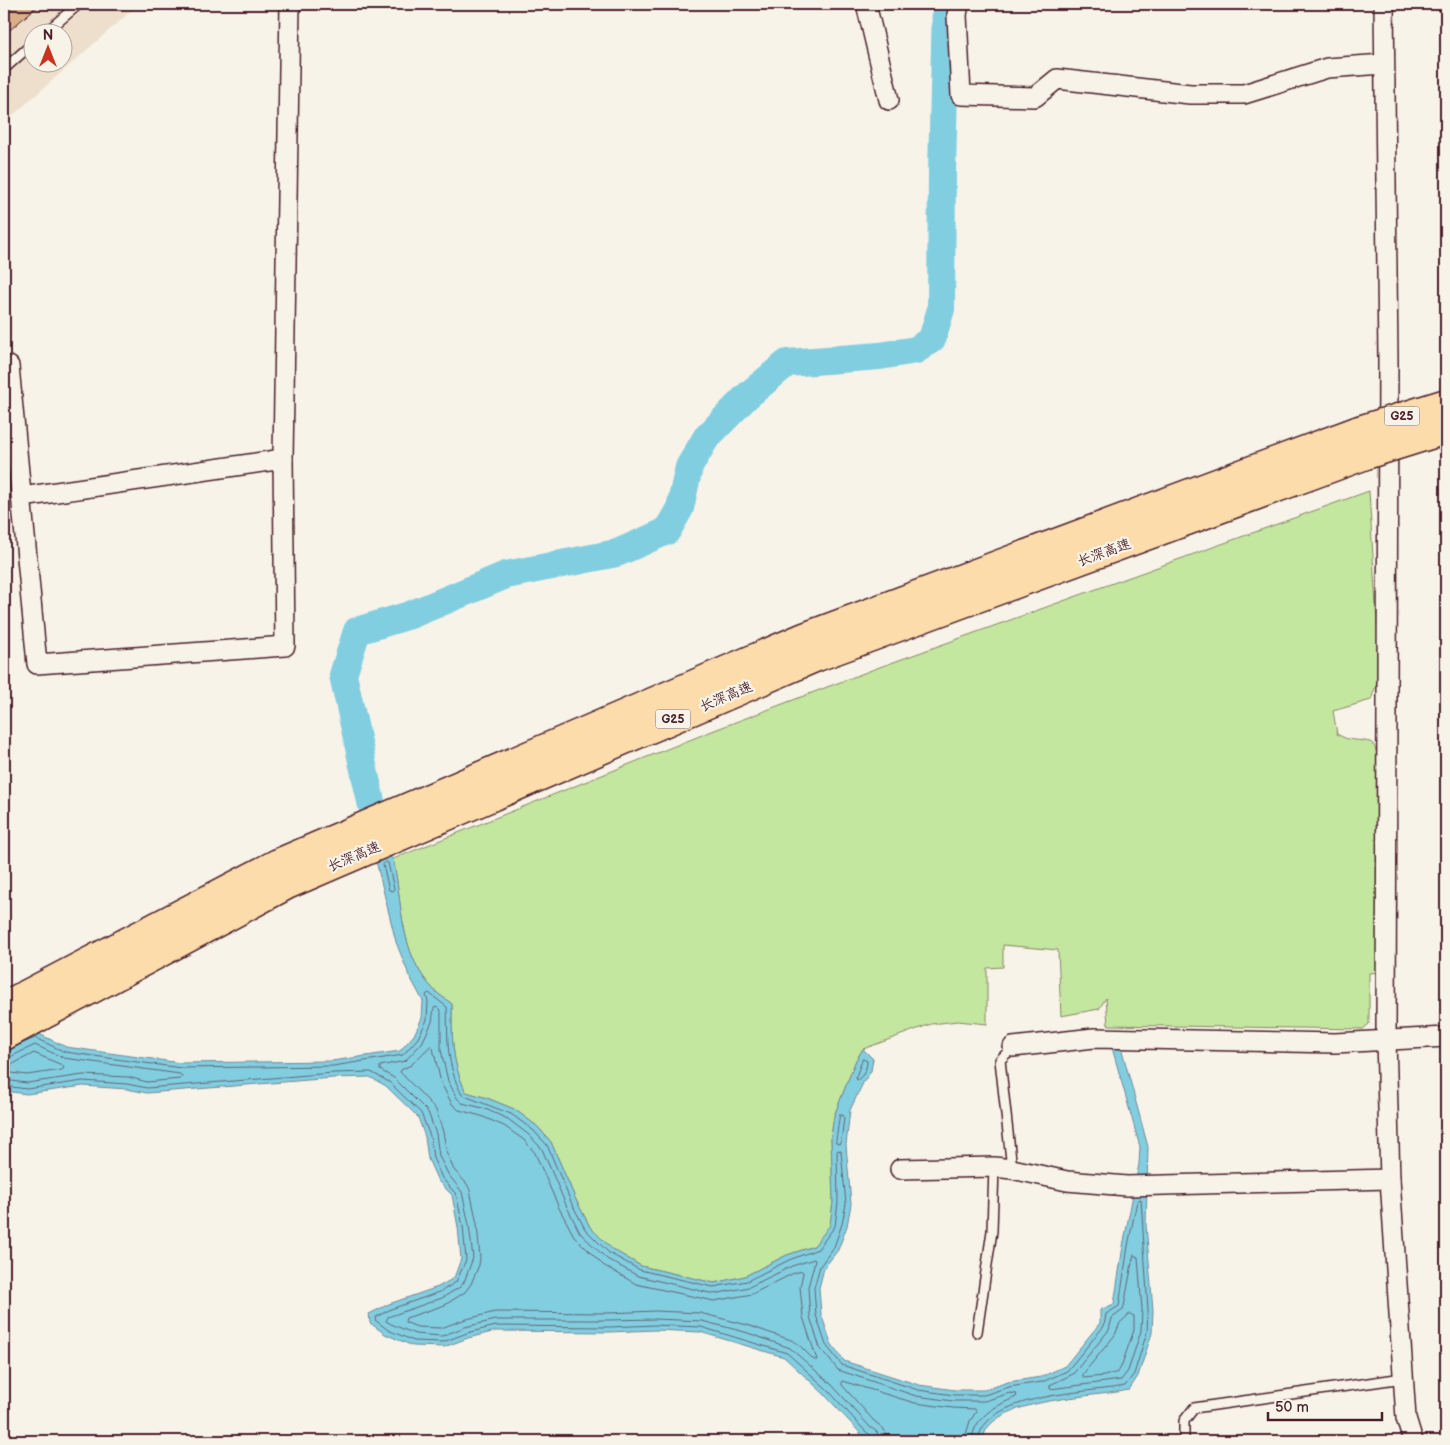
<svg xmlns="http://www.w3.org/2000/svg" width="1450" height="1445" viewBox="0 0 1450 1445" font-family="'Balsamiq Sans','LXGW WenKai TC',sans-serif">
<style>
.built{fill:#eedfcc;fill-rule:evenodd}
.green{fill:#c4e7a0;stroke:#878366}
.water{fill:#82cee1;stroke:#6c8898}
.lines{fill:none;stroke-linecap:round;stroke-linejoin:round}
.shore{stroke:#606574;stroke-width:1}
.river{stroke:#82cee1;stroke-width:28}
.building{fill:#dab08b;stroke:#4a1f2b}
.lane-casing{stroke:#4a1f2b;stroke-width:12}
.street-casing{stroke:#4a1f2b;stroke-width:22}
.highway-casing{stroke:#4a1f2b;stroke-width:31}
.lane{stroke:#f7f3e8;stroke-width:9}
.street{stroke:#f7f3e8;stroke-width:19}
.highway{stroke:#fddcac;stroke-width:28}
.highway-bridge-casing{stroke:#4a1f2b;stroke-width:31;stroke-linecap:butt}
.highway-bridge{stroke:#fddcac;stroke-width:28}
.labels{text-anchor:middle;stroke-width:4.5;stroke-linejoin:round;paint-order:stroke}
.shield{fill:#f7f3e8;stroke:#7e5f64;stroke-width:1}
.shield-label{font-size:12px;font-weight:bold;fill:#4a1f2b}
.street-label{font-size:14px;fill:#4a1f2b;stroke:#f7f3e8}
</style>
<rect width="100%" height="100%" fill="#f7f3e8"/>
<filter id="ink" filterUnits="userSpaceOnUse"><feTurbulence type="fractalNoise" baseFrequency=".02" numOctaves="2"/><feDisplacementMap in="SourceGraphic" scale="10" xChannelSelector="R" yChannelSelector="G"/><feConvolveMatrix kernelMatrix="1 2 1 2 8 2 1 2 1" color-interpolation-filters="sRGB"/></filter>
<g filter="url(#ink)">
<path class="built" d="M4 4H139L4 123ZM32 32H62V62H32Z"/>
<path class="green" d="M1369 491 1380 673 1371 700 1333 711 1337 734C1351 743 1358 738 1373 743L1377 753 1384 972 1369 973V1024L1363 1029 1108 1025 1106 998 1099 1009 1061 1016 1058 950 1003 945V967L987 968V1024L958 1021 931 1024 863 1049 856 1060 834 1116 831 1137 833 1202 830 1226 814 1246 787 1255 745 1276 714 1283 641 1266 612 1249 590 1227 576 1200 551 1142 537 1126 514 1109 487 1098 466 1092C451 1062 452 1037 452 1004 446 999 439 995 434 990 399 954 403 905 393 859L712 731 877 668Z"/>
<path class="water" d="M386 855 393 859C403 905 399 954 434 990 439 995 446 999 452 1004 452 1036 451 1062 466 1092L487 1098 514 1109 537 1126 551 1142 576 1200 590 1227 612 1249 641 1266 714 1283 745 1276 787 1255 814 1246 830 1225 833 1202 831 1137 834 1116 856 1060 863 1049 873 1059 871 1071 863 1083 850 1110 846 1145 851 1204 847 1226 838 1250 824 1268 819 1288 821 1314 831 1343 844 1361 919 1385 955 1390H984L1008 1382 1041 1377 1065 1366 1100 1323V1310L1114 1304 1123 1246 1139 1164 1140 1147 1111 1044 1120 1043 1148 1147 1146 1225 1153 1310 1152 1333 1138 1376 1129 1390C1094 1397 1011 1398 988 1427 985 1430 984 1437 982 1441H872L863 1436 823 1393 784 1357 700 1332 655 1330 609 1332 496 1331 468 1338 444 1347 413 1346 385 1334 370 1323 369 1314 389 1304 438 1287 454 1278 461 1259 458 1227 452 1195 438 1181 428 1159 425 1137 418 1117 386 1086 370 1077 333 1078 147 1093 127 1089 83 1086 27 1094 4 1091V1047L35 1032 66 1047 181 1063 332 1061 400 1051 414 1035 422 1018 423 1001 409 975 396 942 376 861Z"/>
<g class="lines">
<g class="shore">
<path d="M386 862 388 863 394 889 392 891 389 890 383 865Z"/>
<path d="M431 1046 433 1048 441 1083 452 1104 459 1110 481 1116 504 1126 524 1140 535 1153 559 1208 574 1236 603 1265 636 1284 714 1301 752 1294 794 1273 802 1271 803 1273 800 1287 803 1317 817 1360H814L797 1343 791 1340 747 1325 700 1313 655 1311 609 1313 495 1312 463 1320 441 1328 417 1327 405 1322 406 1318 445 1305 465 1292 471 1284 479 1265 480 1258 477 1224 470 1190 467 1184 454 1170 447 1154 443 1132 436 1110 431 1104 400 1072 401 1070 411 1065Z"/>
<path d="M4 1051 35 1038 65 1052 181 1068 333 1066 403 1055 418 1038 427 1020 428 1001 426 995 429 993 447 1007C448 1041 446 1064 462 1095L511 1114 533 1130 547 1145 571 1202 585 1229 609 1253 640 1270 713 1287 747 1281 789 1260 818 1249 835 1226 838 1202 837 1152 838 1150 841 1151 846 1204 842 1224 834 1247 820 1266 814 1288 816 1315 826 1345 842 1365 918 1390 954 1395H984L1009 1387 1042 1382 1067 1371 1104 1326 1106 1314 1119 1306 1128 1246 1137 1201 1141 1199 1148 1310 1147 1332 1134 1374 1125 1386C1088 1393 983 1393 978 1441"/>
<path d="M4 1058 10 1057 35 1045 64 1058 180 1074 182 1077 180 1079 147 1082 128 1077 83 1075 27 1083 4 1080"/>
<path d="M863 1059 867 1061C867 1068 864 1076 857 1080L856 1077Z"/>
<path d="M4 1065 13 1064 34 1053 62 1065 64 1068 62 1070 27 1075 4 1072"/>
<path d="M4 1086 27 1089 83 1081 127 1084 147 1088 333 1073 371 1072 389 1082 421 1113 430 1136 433 1158 442 1178 456 1194 463 1226 466 1260 456 1282 440 1292 391 1309 376 1317 375 1320 388 1330 414 1341 443 1342 467 1333 496 1326 609 1327 655 1325 701 1327 787 1353 827 1389 866 1432 872 1436 873 1441"/>
<path d="M840 1115H843L844 1118 841 1142 839 1144 836 1143Z"/>
<path d="M1134 1255 1138 1257 1142 1310 1141 1331 1128 1371 1121 1380 1050 1389V1385L1073 1374 1109 1330 1112 1318 1123 1310Z"/>
<path d="M1130 1314 1134 1316V1330L1121 1367 1118 1372 1104 1376 1083 1378V1374L1115 1335 1120 1323Z"/>
<path d="M880 1441 877 1432 870 1427 832 1385 790 1348 745 1332 702 1321 655 1319 609 1320H496L465 1327 442 1336 415 1334 391 1324 386 1321 388 1317 442 1298 460 1287 464 1282 473 1258 469 1225 462 1192 448 1174 439 1156 436 1134 428 1112 394 1078 380 1070V1066L405 1061 422 1043 432 1022 434 1008 437 1007 441 1011V1050L448 1081 457 1098 462 1103 483 1108 508 1119 529 1135 542 1149 566 1205 580 1233 607 1259 638 1276 714 1294 749 1287 792 1266 814 1259 815 1261 808 1287 810 1317 820 1348 838 1370 916 1396 953 1401H985L1010 1393 1017 1394 1016 1397C996 1406 973 1417 972 1441"/>
<path d="M887 1441V1435L883 1428 874 1421 842 1385V1381L915 1403 953 1408 975 1409 976 1412 970 1421 964 1441"/>
</g>
<path class="river" d="M372 806 343 675 357 631 410 615 506 575 617 553 667 531 680 508 689 467 706 438 746 397 787 363 880 356 916 350 932 339 941 309 942 172 946 4"/>
</g>
<path class="building" d="M4 4H40L4 35Z"/>
<g class="lines">
<g class="lane-casing">
<g id="lane">
<path d="M46 32 79 4"/>
<path d="M4 69 32 44"/>
<path d="M1012 1169 1000 1060 1013 1047"/>
<path d="M977 1332 992 1231 994 1167"/>
<path d="M1184 1441V1421L1194 1408 1403 1378"/>
</g>
</g>
<g class="street-casing">
<g id="street">
<path d="M866 4 889 100"/>
<path d="M959 4 957 15 961 95 1035 97 1057 79 1190 94H1244L1327 68 1384 64"/>
<path d="M1384 4 1388 360 1386 1040 1390 1179 1406 1418 1413 1441"/>
<path d="M9 366 37 664 285 646 283 459"/>
<path d="M22 497 283 459 290 4"/>
<path d="M1013 1047 1094 1038 1335 1043 1446 1037"/>
<path d="M900 1169 994 1167 1012 1169 1067 1181 1127 1186 1390 1179"/>
</g>
</g>
<g class="highway-casing">
<g id="highway">
<path d="M4 1006 278 863 804 637 1359 430"/>
<path d="M4 1036 287 885 817 657 1366 455"/>
</g>
</g>
<use href="#lane" class="lane"/>
<use href="#street" class="street"/>
<use href="#highway" class="highway"/>
<g class="highway-bridge-casing">
<g id="highway-bridge">
<path d="M1359 430 1446 403"/>
<path d="M1366 455 1446 430"/>
</g>
</g>
<use href="#highway-bridge" class="highway-bridge"/>
</g>
</g>
<g class="labels">
<g class="shield">
<rect x="1384.5" y="406.5" width="35" height="19" rx="4"/>
<rect x="655.5" y="709.5" width="35" height="19" rx="4"/>
</g>
<g class="shield-label">
<text x="1402" y="420">G25</text>
<text x="673" y="723">G25</text>
</g>
<g class="street-label">
<text transform="translate(1104 552) rotate(-20)" y="5">长深高速</text>
<text transform="translate(726 696) rotate(-23)" y="5">长深高速</text>
<text transform="translate(354 856) rotate(-23)" y="5">长深高速</text>
</g>
</g>
<rect width="1450" height="1445" fill="none" stroke="#f7f3e8" stroke-width="20"/>
<rect x="10" y="10" width="1430" height="1425" fill="none" stroke="#4a1f2b" stroke-width="2" filter="url(#ink)"/>
<g transform="translate(48 48)"><circle r="24" fill="#f7f3e8" stroke="#b29e9c"/>
<path d="M0-4L9 19L0 12L-9 19Z" fill="#c8321e"/>
<text y="-8" font-size="14" font-weight="bold" text-anchor="middle" fill="#4a1f2b">N</text>
</g>
<path d="M1268 1412v8h114v-8" fill="none" stroke="#4a1f2b" stroke-width="2.5"/>
<text x="1275" y="1412" font-size="15" fill="#4a1f2b" stroke="#f7f3e8" stroke-width="4" paint-order="stroke">50 m</text>
</svg>
